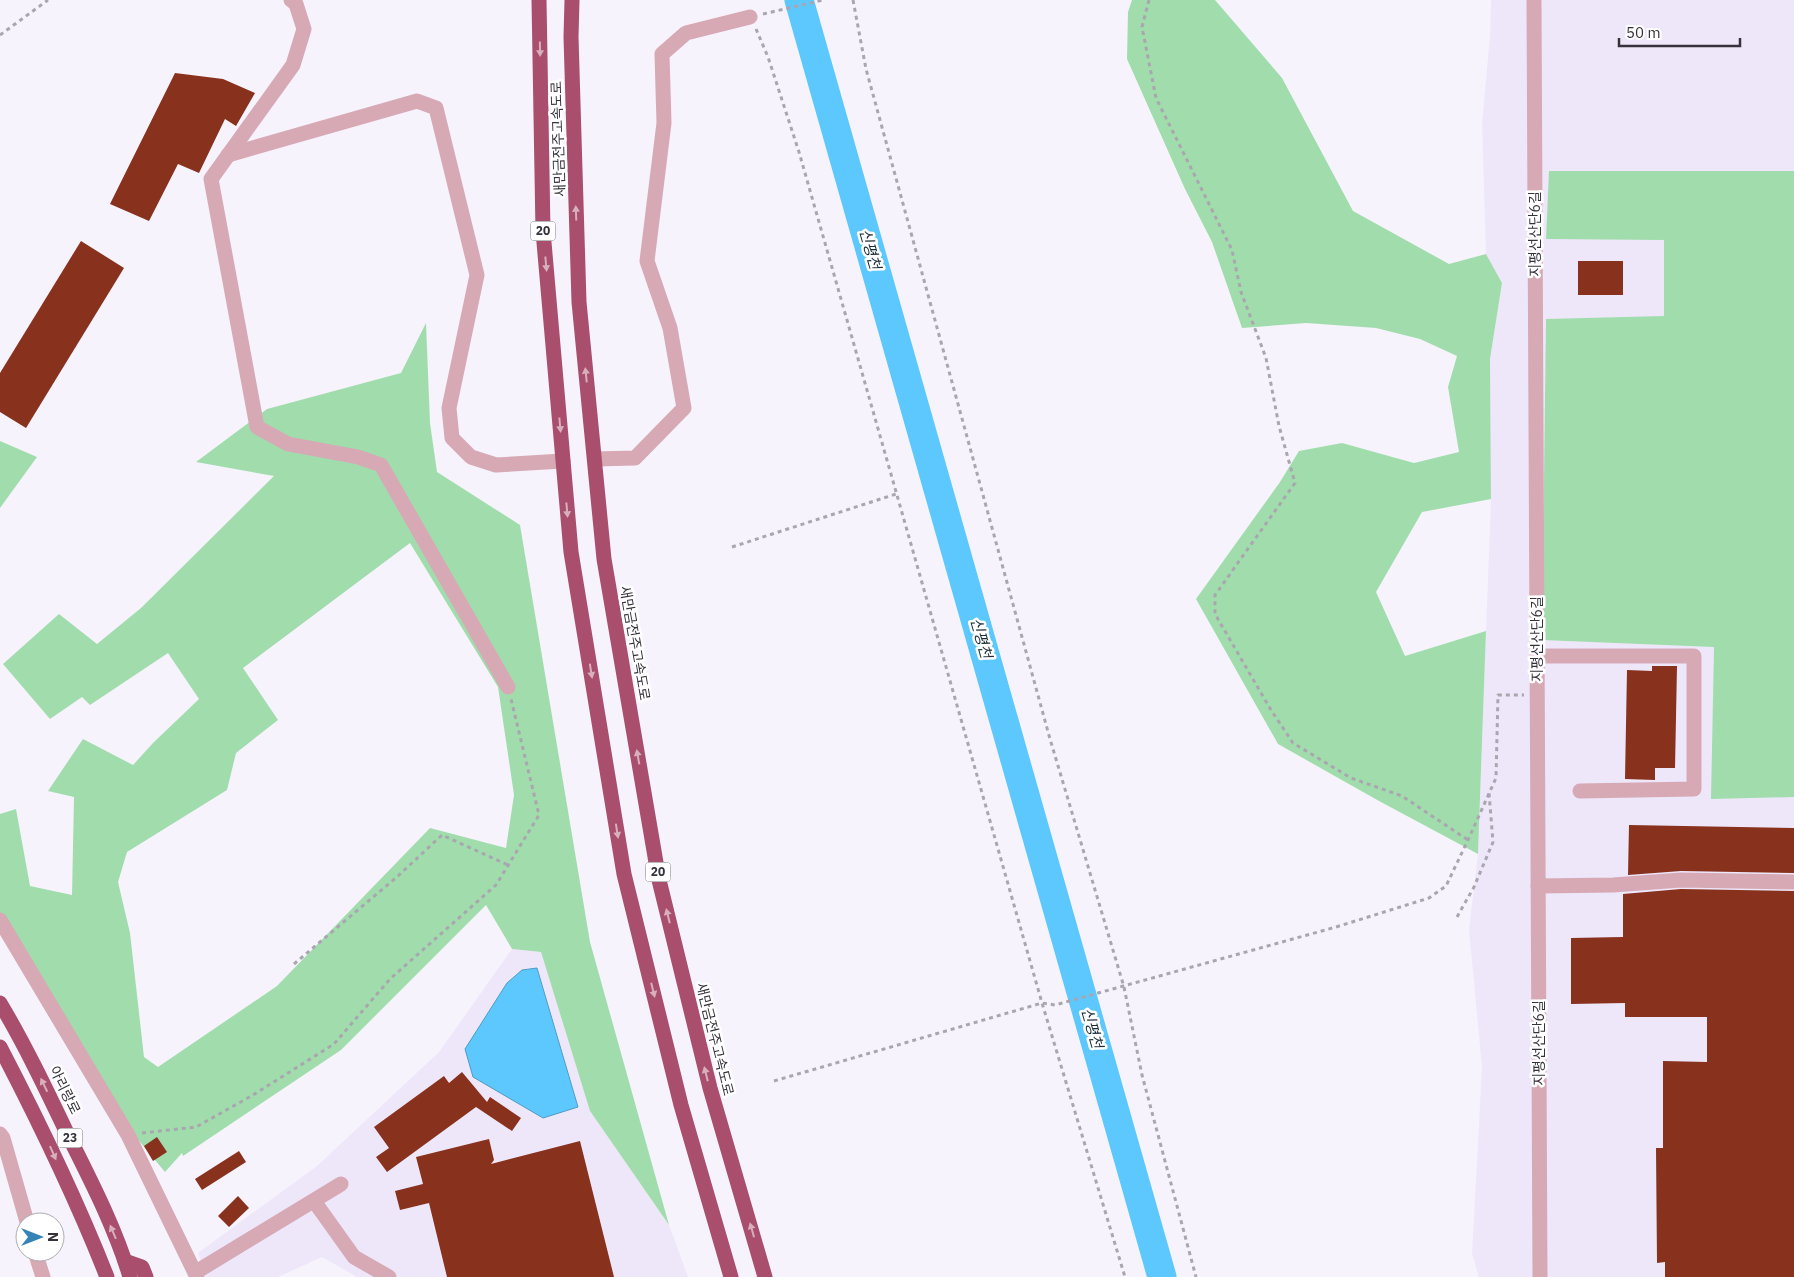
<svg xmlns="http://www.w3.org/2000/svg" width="1794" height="1277" viewBox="0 0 1794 1277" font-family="'IBM Plex Sans','Noto Sans KR',sans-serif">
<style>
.built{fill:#eee7fa}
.green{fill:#a1ddac;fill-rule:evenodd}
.water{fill:#5cc8fd;stroke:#509bc3}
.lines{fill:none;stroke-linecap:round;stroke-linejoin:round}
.river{stroke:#5cc8fd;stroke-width:29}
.building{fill:#88311d}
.path{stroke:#a9a6b0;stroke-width:3;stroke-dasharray:4 4;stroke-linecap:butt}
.minor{stroke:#d6a9b5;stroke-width:15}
.highway{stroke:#a94e6d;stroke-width:15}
.oneway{fill:#d8afbd}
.labels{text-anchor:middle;stroke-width:5;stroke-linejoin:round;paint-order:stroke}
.shield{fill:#fff;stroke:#727076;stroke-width:1}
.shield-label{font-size:12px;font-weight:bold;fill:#35323b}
.street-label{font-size:14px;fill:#35323b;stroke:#fff}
.water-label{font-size:15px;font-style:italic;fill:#192c36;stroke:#fff}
</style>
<rect width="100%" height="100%" fill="#f6f3fd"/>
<g class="built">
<path d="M1491 0H1794V1277H1479L1472 1254 1482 1067 1469 930 1478 854 1486 631 1491 499 1490 359 1502 283 1486 254 1482 124 1490 36Z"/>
<path d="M512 949 541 952 590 1111 669 1225 688 1277H357L322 1257 278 1277H206L198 1253 317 1166 439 1052Z"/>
</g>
<g class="green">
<path d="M1132 0H1215L1282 78 1353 211 1449 264 1486 254 1502 283 1490 359 1491 499 1422 512 1376 592 1405 656 1486 631 1478 854 1379 801 1278 744 1196 599 1280 482 1299 451 1342 443 1414 463 1459 452 1448 387 1457 356 1420 339 1376 328 1306 323 1242 328 1212 242 1185 189 1127 59 1128 12Z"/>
<path d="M1549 171H1794V797L1711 799 1714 647 1542 640 1546 319 1664 316V240L1546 239Z"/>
<path d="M426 323 430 423 437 472 520 525 590 942 669 1225 590 1111 541 952 512 949 486 905 341 1050 183 1156 182 1153 165 1172 130 1130 0 914V814L16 809 30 886 72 895 74 797 48 791 83 739 133 765 153 743 199 699 168 653 90 705 82 697 50 719 3 664 59 614 97 644 141 608 274 476 196 462 267 409 401 373ZM410 543 498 687 514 795 506 848 430 828 277 986 158 1067 144 1057 130 933 118 882 127 852 227 790 236 753 278 720 243 668Z"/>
<path d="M0 441 37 457 0 508Z"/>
</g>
<path class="water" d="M537 968 578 1107 543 1118 473 1077 465 1049 507 983 522 970Z"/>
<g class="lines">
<path class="river" d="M799 0 1162 1277"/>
</g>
<g class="building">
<path d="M175 73 223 79 255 93 236 126 225 119 199 173 178 164 149 221 110 204Z"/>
<path d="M81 241 124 268 26 428 0 412V373Z"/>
<rect x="1578" y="261" width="45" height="34"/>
<path d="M1652 666H1677L1675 768H1655V780L1625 779 1627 670 1652 671Z"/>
<path d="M1629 825 1794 828V873L1681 871 1628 875Z"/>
<path d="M1681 889 1794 891V1277H1665V1262L1657 1263 1656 1148H1663V1061L1707 1062V1017H1625V1003L1571 1004V938L1623 937V894Z"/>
<path d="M462 1072 487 1102 490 1097 521 1118 512 1131 476 1107 387 1172 376 1157 389 1148 374 1127 444 1076 449 1083Z"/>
<path d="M157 1137 167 1152 153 1161 144 1146Z"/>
<path d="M489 1139 494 1160 491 1164 580 1141 614 1277H447L429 1203 400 1210 395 1191 423 1184 416 1157Z"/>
<path d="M239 1151 246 1162 202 1190 195 1179Z"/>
<path d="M238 1196 249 1208 229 1227 218 1216Z"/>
</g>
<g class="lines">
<g class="path">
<path d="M853 0 866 69 1050 739 1124 987 1142 1075 1196 1277"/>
<path d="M1149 0 1142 27 1156 98 1232 250 1241 292 1266 358 1279 426 1295 483 1215 595V614L1271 710 1293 743 1351 778 1402 796 1468 840"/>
<path d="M763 14 823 0"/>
<path d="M756 29 768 57 799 152 1042 1003 1125 1277"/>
<path d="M0 35 48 0"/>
<path d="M732 547 896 494"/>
<path d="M1457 917 1474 887 1493 842 1489 793"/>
<path d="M294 964 398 876 442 835 508 865"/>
<path d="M774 1081 1042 1003 1055 1005 1336 927 1429 898 1446 886 1468 840 1496 778 1498 695H1524"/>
<path d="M142 1133 196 1127 253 1095 334 1044 390 979 496 885 539 815 511 699"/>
</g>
<g class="minor">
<path d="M291 0 296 4 304 29 293 65 211 179 257 427 288 444 358 457 381 465 508 687"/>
<path d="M1534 0 1540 1277"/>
<path d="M228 155 417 101 436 108 477 275 449 408 452 438 471 457 496 465 563 461"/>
<path d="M595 459 635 458 684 408 670 328 647 261 664 123 662 54 686 33 750 17"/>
<path d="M1537 656H1694V789L1580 791"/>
<path d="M1538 886 1613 885 1681 880 1794 882"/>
<path d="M0 920 128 1135 197 1277"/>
<path d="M0 1134 3 1138 27 1222"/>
<path d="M314 1201 354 1257 389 1277"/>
<path d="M35 1252 43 1277"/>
<path d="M196 1272 341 1184"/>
</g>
<g class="highway">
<path d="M539 0 543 231 571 552 624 874 681 1105 731 1277"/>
<path d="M572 0 571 37 579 302 604 559 659 880 710 1088 765 1277"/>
<path d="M0 1003C25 1045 46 1089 67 1133 90 1179 115 1227 130 1277"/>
<path d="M0 1047C39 1122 76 1198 107 1277"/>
<path d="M125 1261 142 1267 146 1277"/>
</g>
</g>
<defs><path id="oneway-solid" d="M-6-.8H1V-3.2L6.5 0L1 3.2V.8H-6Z" transform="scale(1.25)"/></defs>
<g class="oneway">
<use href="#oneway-solid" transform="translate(540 49) rotate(89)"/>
<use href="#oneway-solid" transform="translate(576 213) rotate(-92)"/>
<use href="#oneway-solid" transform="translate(546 264) rotate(85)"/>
<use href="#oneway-solid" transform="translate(586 375) rotate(-96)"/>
<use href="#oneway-solid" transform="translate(560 425) rotate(85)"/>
<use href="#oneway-solid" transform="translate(567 510) rotate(85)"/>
<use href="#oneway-solid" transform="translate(591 671) rotate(81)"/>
<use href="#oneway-solid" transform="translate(638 757) rotate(-100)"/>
<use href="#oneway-solid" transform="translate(617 831) rotate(81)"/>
<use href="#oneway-solid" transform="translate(668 916) rotate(-104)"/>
<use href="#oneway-solid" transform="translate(653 990) rotate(76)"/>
<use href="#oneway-solid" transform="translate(706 1074) rotate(-104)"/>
<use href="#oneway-solid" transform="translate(44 1085) rotate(-116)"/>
<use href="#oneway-solid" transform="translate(53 1153) rotate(66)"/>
<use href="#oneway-solid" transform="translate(752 1230) rotate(-106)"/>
<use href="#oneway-solid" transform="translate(113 1232) rotate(-113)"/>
</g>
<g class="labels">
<g class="shield">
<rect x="530.5" y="221.5" width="25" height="19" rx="4"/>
<rect x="645.5" y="862.5" width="25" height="19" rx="4"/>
<rect x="57.5" y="1128.5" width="25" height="19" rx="4"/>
</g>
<g class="shield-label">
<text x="543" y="235">20</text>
<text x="658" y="876">20</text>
<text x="70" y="1142">23</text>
</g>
<g class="street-label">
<text transform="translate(558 139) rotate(-92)" y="5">새만금전주고속도로</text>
<text transform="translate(1535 234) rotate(-90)" y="5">지평선산단6길</text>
<text transform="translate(1537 639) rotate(-90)" y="5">지평선산단6길</text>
<text transform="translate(635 643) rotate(80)" y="5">새만금전주고속도로</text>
<text transform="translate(715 1039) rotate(76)" y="5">새만금전주고속도로</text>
<text transform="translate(1539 1043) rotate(-90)" y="5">지평선산단6길</text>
<text transform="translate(65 1090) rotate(64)" y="5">아리랑로</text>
</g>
<g class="water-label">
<text transform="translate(870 249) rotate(74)" y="5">신평천</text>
<text transform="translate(981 638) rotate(74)" y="5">신평천</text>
<text transform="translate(1092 1028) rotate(74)" y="5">신평천</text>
</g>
</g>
<g transform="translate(40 1237) rotate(90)"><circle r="24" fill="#ffffff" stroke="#aeadb1"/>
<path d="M0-4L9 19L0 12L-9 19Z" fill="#3684b6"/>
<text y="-8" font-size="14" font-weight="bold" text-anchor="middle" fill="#35323b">N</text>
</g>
<path d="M1619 38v8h121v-8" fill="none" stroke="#35323b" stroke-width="2.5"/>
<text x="1626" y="38" font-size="15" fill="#35323b" stroke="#ffffff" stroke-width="4" paint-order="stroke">50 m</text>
</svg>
